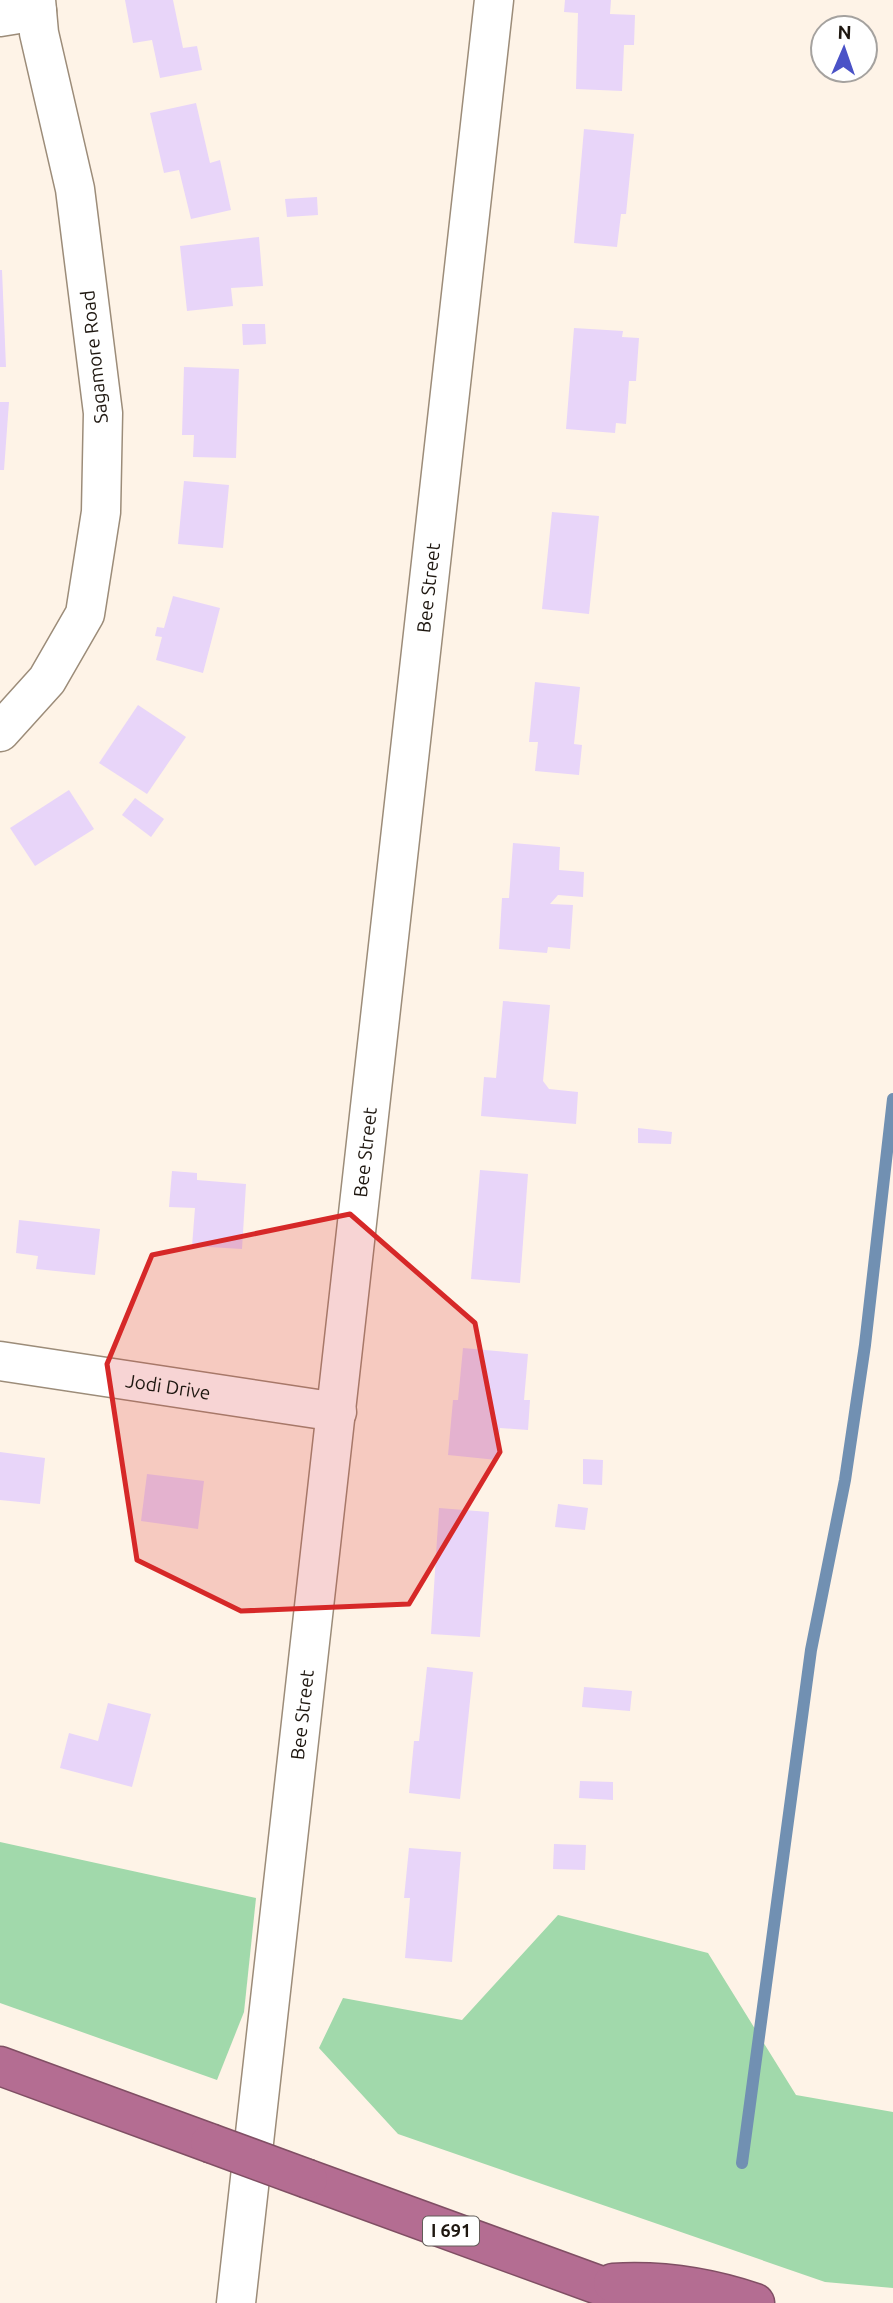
<svg xmlns="http://www.w3.org/2000/svg" width="893" height="2303" viewBox="0 0 893 2303" font-family="Ubuntu,sans-serif">
<style>
.green{fill:#a1d9ab}
.lines{fill:none;stroke-linecap:round;stroke-linejoin:round}
.stream{stroke:#7190b2;stroke-width:12}
.building{fill:#e8d5f9}
.minor-casing{stroke:#9c8c79;stroke-width:41}
.highway-casing{stroke:#804f64;stroke-width:41}
.minor{stroke:#fff;stroke-width:38}
.highway{stroke:#b46d92;stroke-width:38}
.highway-bridge-casing{stroke:#804f64;stroke-width:41;stroke-linecap:butt}
.highway-bridge{stroke:#b46d92;stroke-width:38}
.marked{fill:#d62828;fill-opacity:0.2;stroke:#d62828;stroke-width:5;stroke-linejoin:round}
.labels{text-anchor:middle;stroke-width:6;stroke-linejoin:round;paint-order:stroke}
.shield{fill:#fff;stroke:#625d58;stroke-width:2}
.shield-label{font-size:18px;font-weight:bold;fill:#1e1710}
.street-label{font-size:19px;fill:#1e1710;stroke:#fff}
</style>
<rect width="100%" height="100%" fill="#fef3e7"/>
<g class="green">
<path d="M0 1842 256 1898 244 2012 217 2080 0 2003Z"/>
<path d="M558 1915 708 1953 796 2095 893 2112V2288L825 2282 398 2134 319 2048 343 1998 462 2020Z"/>
</g>
<g class="lines">
<path class="stream" d="M742 2163 811 1650 845 1480 865 1345 893 1099"/>
</g>
<g class="building">
<path d="M125 0H173L183 48 197 46 202 70 160 78 152 40 133 43Z"/>
<path d="M565 0H611L610 14 635 15 634 45H624L622 91 576 89 578 13 564 12Z"/>
<path d="M196 103 210 163 220 160 231 210 191 219 179 170 164 173 150 113Z"/>
<path d="M584 129 634 134 626 214H621L617 247 574 243Z"/>
<path d="M317 197 318 215 287 217 285 199Z"/>
<path d="M259 237 263 286 231 288 233 306 187 311 180 246Z"/>
<path d="M0 270H2L6 367H0Z"/>
<path d="M242 324H265L266 344 243 345Z"/>
<path d="M574 328 623 331 622 337 639 338 636 381H629L626 424 616 423 615 433 566 429Z"/>
<path d="M184 367 239 369 236 458 193 457 194 435H182Z"/>
<path d="M0 402H9L4 470H0Z"/>
<path d="M184 481 229 485 223 548 178 544Z"/>
<path d="M552 512 599 516 589 614 542 609Z"/>
<path d="M173 596 220 608 203 673 156 660 162 637 155 636 157 627 164 628Z"/>
<path d="M535 682 580 687 574 744 582 745 579 775 535 771 538 742H529Z"/>
<path d="M138 705 186 737 147 794 99 763Z"/>
<path d="M69 790 94 829 35 866 10 828Z"/>
<path d="M135 798 164 819 151 837 122 815Z"/>
<path d="M513 843 560 847 559 870 584 872 583 897 558 895 550 904 573 905 570 949 548 947 547 953 499 949 502 898H509Z"/>
<path d="M503 1001 550 1005 543 1081 549 1089 578 1092 576 1124 481 1116 484 1077 496 1078Z"/>
<path d="M638 1128 672 1132 671 1144 638 1143Z"/>
<path d="M480 1170 528 1174 520 1283 471 1279Z"/>
<path d="M172 1171 197 1173V1180L246 1184 242 1249 192 1246 195 1208 169 1207Z"/>
<path d="M19 1220 100 1229 95 1275 36 1269 38 1256 16 1253Z"/>
<path d="M463 1348 528 1354 524 1400H530L528 1430 500 1428 497 1460 448 1455 453 1400H458Z"/>
<path d="M0 1452 45 1458 40 1504 0 1500Z"/>
<path d="M583 1459 603 1460 602 1485 583 1484Z"/>
<path d="M147 1474 204 1481 198 1529 141 1521Z"/>
<path d="M558 1504 588 1508 585 1530 555 1527Z"/>
<path d="M439 1508 489 1512 480 1637 431 1634Z"/>
<path d="M427 1667 473 1672 460 1799 409 1793 414 1741H419Z"/>
<path d="M584 1687 632 1691 630 1711 582 1707Z"/>
<path d="M108 1703 151 1714 132 1787 60 1768 69 1733 98 1741Z"/>
<path d="M580 1781 613 1782V1800L579 1798Z"/>
<path d="M554 1844 586 1845 585 1870 553 1869Z"/>
<path d="M409 1848 461 1852 452 1962 405 1958 410 1898H404Z"/>
</g>
<g class="lines">
<g class="minor-casing">
<g id="minor">
<path d="M0 17 37 11"/>
<path d="M0 732 47 680 85 614 101 512 103 413 75 189 39 33 36 0"/>
<path id="s1" d="M0 1361 337 1412"/>
<path id="s2" d="M236 2303 494 0"/>
</g>
</g>
<g class="highway-casing">
<g id="highway">
<path d="M0 2066 210 2143"/>
<path d="M308 2179 648 2303"/>
<path d="M613 2283C662 2280 708 2287 755 2303"/>
</g>
</g>
<use href="#minor" class="minor"/>
<use href="#highway" class="highway"/>
<g class="highway-bridge-casing">
<path id="highway-bridge" d="M210 2143 308 2179"/>
</g>
<use href="#highway-bridge" class="highway-bridge"/>
</g>
<path class="marked" d="M350 1214 475 1323 500 1452 409 1604 241 1611 137 1560 107 1364 152 1255Z"/>
<g class="labels">
<rect class="shield" x="423" y="2216.5" width="56" height="29" rx="5"/>
<g class="shield-label">
<text x="451" y="2237">I 691</text>
</g>
<g class="street-label">
<text transform="translate(94 357) rotate(-96)" y="7">Sagamore Road</text>
<text dy="7" stroke="none"><textPath href="#s2" startOffset="1726">Bee Street</textPath></text>
<text dy="7" stroke="none"><textPath href="#s2" startOffset="1158">Bee Street</textPath></text>
<text dy="7" stroke="none"><textPath href="#s1" startOffset="170">Jodi Drive</textPath></text>
<text dy="7" stroke="none"><textPath href="#s2" startOffset="592">Bee Street</textPath></text>
</g>
</g>
<g transform="translate(844 49) rotate(2)"><circle r="33" fill="#ffffff" stroke="#a5a29f" stroke-width="2"/>
<path d="M0-5L12 26L0 18L-12 26Z" fill="#4a52c7"/>
<text y="-10" font-size="19" font-weight="bold" text-anchor="middle" fill="#1e1710">N</text>
</g>
</svg>
